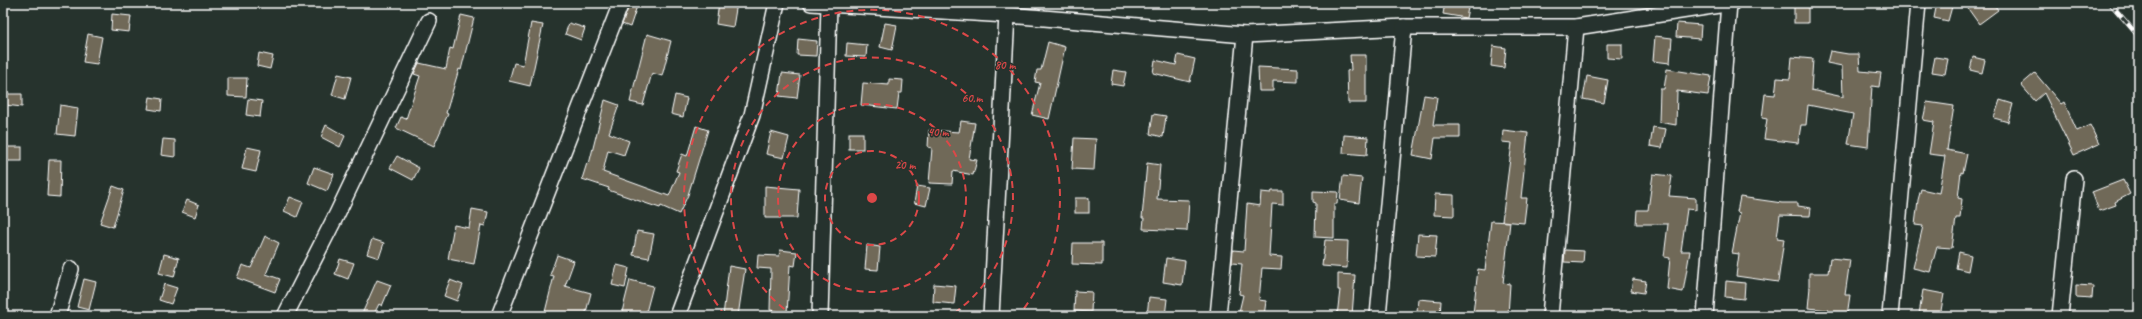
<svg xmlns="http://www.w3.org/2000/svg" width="2142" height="319" viewBox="0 0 2142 319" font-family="Caveat,sans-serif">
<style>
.building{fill:#706958;stroke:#fff}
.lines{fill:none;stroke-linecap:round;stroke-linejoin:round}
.minor-casing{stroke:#fff;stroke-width:18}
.minor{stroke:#26332d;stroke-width:15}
.rail-casing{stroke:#fff;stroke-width:4.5}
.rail{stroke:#26332d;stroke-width:3;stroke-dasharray:9;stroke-linecap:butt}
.ring{fill:none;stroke:#dc4848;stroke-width:2;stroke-dasharray:7 5}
.centre{fill:#dc4848;stroke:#26332d;stroke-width:2}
.ring-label{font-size:12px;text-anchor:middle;font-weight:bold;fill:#dc4848;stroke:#26332d;stroke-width:3;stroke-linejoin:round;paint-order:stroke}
</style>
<rect width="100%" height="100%" fill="#26332d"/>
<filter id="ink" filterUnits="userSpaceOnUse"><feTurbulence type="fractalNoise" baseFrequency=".025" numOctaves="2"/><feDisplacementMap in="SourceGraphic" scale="8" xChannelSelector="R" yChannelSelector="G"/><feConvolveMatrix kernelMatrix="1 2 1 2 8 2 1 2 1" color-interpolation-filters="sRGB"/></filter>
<g filter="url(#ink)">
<g class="building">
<path d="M630 3H638L630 27 622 24Z"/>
<path d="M719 3H737L733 27 716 24Z"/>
<path d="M1445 3H1469L1466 18 1443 14Z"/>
<rect x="1794" y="3" width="14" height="20"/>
<path d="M1937 3H1953L1948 21 1934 18Z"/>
<path d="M1964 3H1993L1998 10 1979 24Z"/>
<path d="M112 14 131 16 129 32 111 30Z"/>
<path d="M461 15 474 18 461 70 459 69 446 113 448 114 434 146 396 128 401 117 406 119 420 76 414 74 419 63 446 69 450 48 453 49Z"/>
<path d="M531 23 543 25 530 86 509 81 514 63 523 65Z"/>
<path d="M569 23 585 28 581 40 565 34Z"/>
<path d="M885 23 897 25 892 50 880 47Z"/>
<path d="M1677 23 1701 25 1700 39 1676 37Z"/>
<path d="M88 34 102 37 97 64 83 62Z"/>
<path d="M647 34 671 41 662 76 652 73 643 105 630 102Z"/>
<path d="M1655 36 1672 38 1670 63 1653 61Z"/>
<path d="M798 39 817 41 816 56 797 55Z"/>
<path d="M1048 42 1065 47 1049 119 1032 115 1040 83 1035 82 1037 70H1041Z"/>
<path d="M847 43 867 45 866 57 846 56Z"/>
<path d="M1607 44H1622V59L1607 58Z"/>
<path d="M1493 46 1506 48 1504 68 1491 66Z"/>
<path d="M1830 51 1848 54H1859L1860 71 1881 73 1879 87 1872 86 1868 147 1848 144 1853 114 1808 105 1806 125H1801L1798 143 1764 139 1767 119 1762 118 1765 94 1775 95 1777 78 1790 79 1792 57 1813 59 1811 90 1843 97 1842 66 1827 63Z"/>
<path d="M259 53 273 56 270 69 257 66Z"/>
<path d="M1178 55 1195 59 1190 82 1153 73 1155 60 1176 65Z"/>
<path d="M1350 55H1366V103H1348L1347 71 1351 70Z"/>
<path d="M1935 57 1948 59 1945 74 1932 72Z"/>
<path d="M1973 57 1985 60 1982 73 1970 70Z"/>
<path d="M1258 67 1298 69V82L1273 81V91H1259Z"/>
<path d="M1667 69 1711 76 1708 95 1677 91 1676 125 1659 122 1660 89H1664Z"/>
<path d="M1113 70 1126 72 1123 86 1111 84Z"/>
<path d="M782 73 800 75 797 98 779 96Z"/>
<path d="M2035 73 2061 104 2064 102 2077 131 2090 125 2099 144 2074 155 2044 93 2035 101 2021 85Z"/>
<path d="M338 74 351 77 345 99 332 95Z"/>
<path d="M1587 76 1608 80 1604 103 1583 99Z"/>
<path d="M228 78H247L246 97 228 96Z"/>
<path d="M889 79 903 80 902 93H899L897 109 861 105 863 83 889 85Z"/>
<path d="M6 94H22V107L5 105Z"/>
<path d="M675 95 687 98 683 117 671 114Z"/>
<path d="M1424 95 1437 97 1433 125H1460V138H1435L1432 159 1413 155Z"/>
<path d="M150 97 162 99 161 111 148 109Z"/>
<path d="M248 99 262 101 260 117 246 115Z"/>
<path d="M605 100 619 105 609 133 629 141 624 155 608 150 603 172 669 196 679 172 676 171 682 154 687 156 696 126 708 130 688 195 679 214 661 206 660 208 648 204 608 190 609 188 582 179 587 163 589 164Z"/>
<path d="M2000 100 2013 104 2008 122 1994 118Z"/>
<path d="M1927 102 1954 106 1947 150 1967 154 1963 173 1961 172 1958 198 1962 199 1960 218H1956L1952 248 1937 247 1930 272 1913 268 1923 226 1915 225 1918 200 1921 189 1939 193 1945 156 1929 154 1934 122 1923 120Z"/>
<path d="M60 105 78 108 75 136 57 134Z"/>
<path d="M1153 114 1166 116 1163 137 1150 134Z"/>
<path d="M961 121 975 123 969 159 977 160 973 175 953 171 952 184 929 183 932 148 928 147 929 130 959 132Z"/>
<path d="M326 125 345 136 340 147 321 137Z"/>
<path d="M1653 127 1666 129 1662 148 1650 146Z"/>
<path d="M1503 130 1528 133 1521 198H1527L1524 223 1502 221 1512 143 1502 142Z"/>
<path d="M771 132 789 137 784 158 766 154Z"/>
<rect x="849" y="133" width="14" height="16"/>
<path d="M1344 135 1368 137 1367 155 1343 153Z"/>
<path d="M1074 138 1096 139 1094 170 1072 169Z"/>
<path d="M163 139 175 140V157L161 155Z"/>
<rect x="4" y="147" width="18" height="14"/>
<path d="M247 147 261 150 256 172 242 169Z"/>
<path d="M397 156 419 168 413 180 390 168Z"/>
<path d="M49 160H61L60 197 47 196Z"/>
<path d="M1147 163 1160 165 1157 199 1189 200 1187 231 1143 229 1144 218H1142Z"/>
<path d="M314 167 334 174 327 191 308 183Z"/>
<path d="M1653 174 1672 176 1669 196 1696 198V210L1687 209 1681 251H1690L1683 292 1667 289 1670 258 1664 257 1668 224H1636L1637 210H1648Z"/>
<path d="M1343 176 1362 178 1359 203 1340 200Z"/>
<path d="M2123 180 2130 194 2115 202 2116 205 2099 211 2092 192Z"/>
<path d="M113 186 124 190 113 227 100 223Z"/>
<path d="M765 186 799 189 797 218H765Z"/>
<path d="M917 186 930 188 926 206 914 203Z"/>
<path d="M1272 191H1283V205L1272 204 1269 256 1282 257 1281 269 1262 268 1259 300 1266 301 1264 316H1238L1243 295 1239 294 1242 264 1232 263 1233 250 1244 251 1247 204 1260 206 1261 192 1271 193Z"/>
<path d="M1313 191 1338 192 1337 204H1334V238L1315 237 1316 203 1313 202Z"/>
<path d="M1435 194 1454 195V216L1434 215Z"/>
<path d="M290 197 303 202 297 217 284 211Z"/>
<path d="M1740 197 1782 203H1798V206L1811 208 1810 216 1780 215 1777 238 1784 239 1778 282 1736 276 1739 254 1732 253 1740 213 1737 212Z"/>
<rect x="1075" y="198" width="14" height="15"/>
<path d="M187 200 199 205 195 217 182 212Z"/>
<path d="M472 209 488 212 485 226 481 225 474 264 448 259 454 225 469 228Z"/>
<path d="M1491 221 1510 222 1503 283 1510 284 1508 315 1473 314 1478 269 1485 270Z"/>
<path d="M637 231 654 234 649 258 633 255Z"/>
<path d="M1418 234 1437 235 1435 257 1416 256Z"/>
<path d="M265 236 279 243 266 274 280 279 275 292 237 278 242 265 251 268Z"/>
<path d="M372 239 384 243 379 258 367 254Z"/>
<path d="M1325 240 1348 241 1347 268 1322 266Z"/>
<path d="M1073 243H1102V265L1072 264Z"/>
<path d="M867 245 880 247 878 270 865 269Z"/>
<path d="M780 250 797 252 795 266 790 265 787 313 770 310 771 269 757 268 758 255 779 256Z"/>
<path d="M1565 250 1584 251 1583 263 1564 262Z"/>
<path d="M1959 252 1971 255 1968 271 1956 268Z"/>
<path d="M164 254 179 258 174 277 159 273Z"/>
<path d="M557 255 574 261 565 286 591 293 585 316H544L554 276 550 275Z"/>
<path d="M1166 258 1185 261 1182 285 1163 282Z"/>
<path d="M1830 258 1850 260 1845 295H1850L1847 316 1828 314V310L1808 308 1810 287H1809V273H1828Z"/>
<path d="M340 259 354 263 348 279 335 274Z"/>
<path d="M617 265 629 268 625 288 612 285Z"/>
<path d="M729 266 745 269 738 316H723Z"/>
<path d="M1338 274 1355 275 1352 316H1337L1340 290H1338Z"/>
<path d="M84 279 96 282 89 310 77 307Z"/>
<path d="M1633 279 1646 281 1644 293 1631 291Z"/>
<path d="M377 280 391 285 382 306 379 304 373 316H361Z"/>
<path d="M450 280 463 285 457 301 444 296Z"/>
<path d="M630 280 653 286 645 316H621Z"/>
<path d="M1726 281 1745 283 1744 299 1725 297Z"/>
<path d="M164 284 177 288 171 304 159 300Z"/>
<path d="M934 284 956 286 954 304 933 302Z"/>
<path d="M2076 285 2093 286 2092 298 2076 297Z"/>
<path d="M1923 290 1944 294 1940 316 1919 314Z"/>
<path d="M1075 291 1092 292 1091 312 1074 311Z"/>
<path d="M1149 297 1167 299 1165 316H1147Z"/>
<path d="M1418 299 1441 301 1440 316H1424L1425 312H1417Z"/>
</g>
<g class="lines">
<g class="minor-casing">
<g id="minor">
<path d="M811 3 1007 15 1245 35 1404 27H1576L1732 3"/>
<path d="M57 316 71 269"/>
<path d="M285 316 336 216 429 21"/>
<path d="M499 316 621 3"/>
<path d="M677 316 752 115 777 3"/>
<path d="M820 316 829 5"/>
<path d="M991 316 1007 15"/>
<path d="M1218 316 1245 35"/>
<path d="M1378 316 1404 27"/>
<path d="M1550 316 1576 27"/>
<path d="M1705 316 1729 3"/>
<path d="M1890 316 1918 3"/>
<path d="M2060 316 2074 179"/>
</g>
</g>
<use href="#minor" class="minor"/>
<g class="rail-casing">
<path id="rail" d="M2110 3 2139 37"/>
</g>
<use href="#rail" class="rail"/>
</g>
</g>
<g class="ring">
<circle cx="872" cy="198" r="47"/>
<circle cx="872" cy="198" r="94"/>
<path d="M794 316A141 141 0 1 1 950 316"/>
<path d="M725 315A188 188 0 1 1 1019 315"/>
</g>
<circle cx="872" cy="198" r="6" class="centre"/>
<g class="ring-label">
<text x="1005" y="69">80 m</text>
<text x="972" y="102">60 m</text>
<text x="938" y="136">40 m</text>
<text x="905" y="169">20 m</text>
</g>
<rect width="2142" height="319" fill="none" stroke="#26332d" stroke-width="16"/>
<rect x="8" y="8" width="2126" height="303" fill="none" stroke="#fff" stroke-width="1.5" filter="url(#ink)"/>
</svg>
